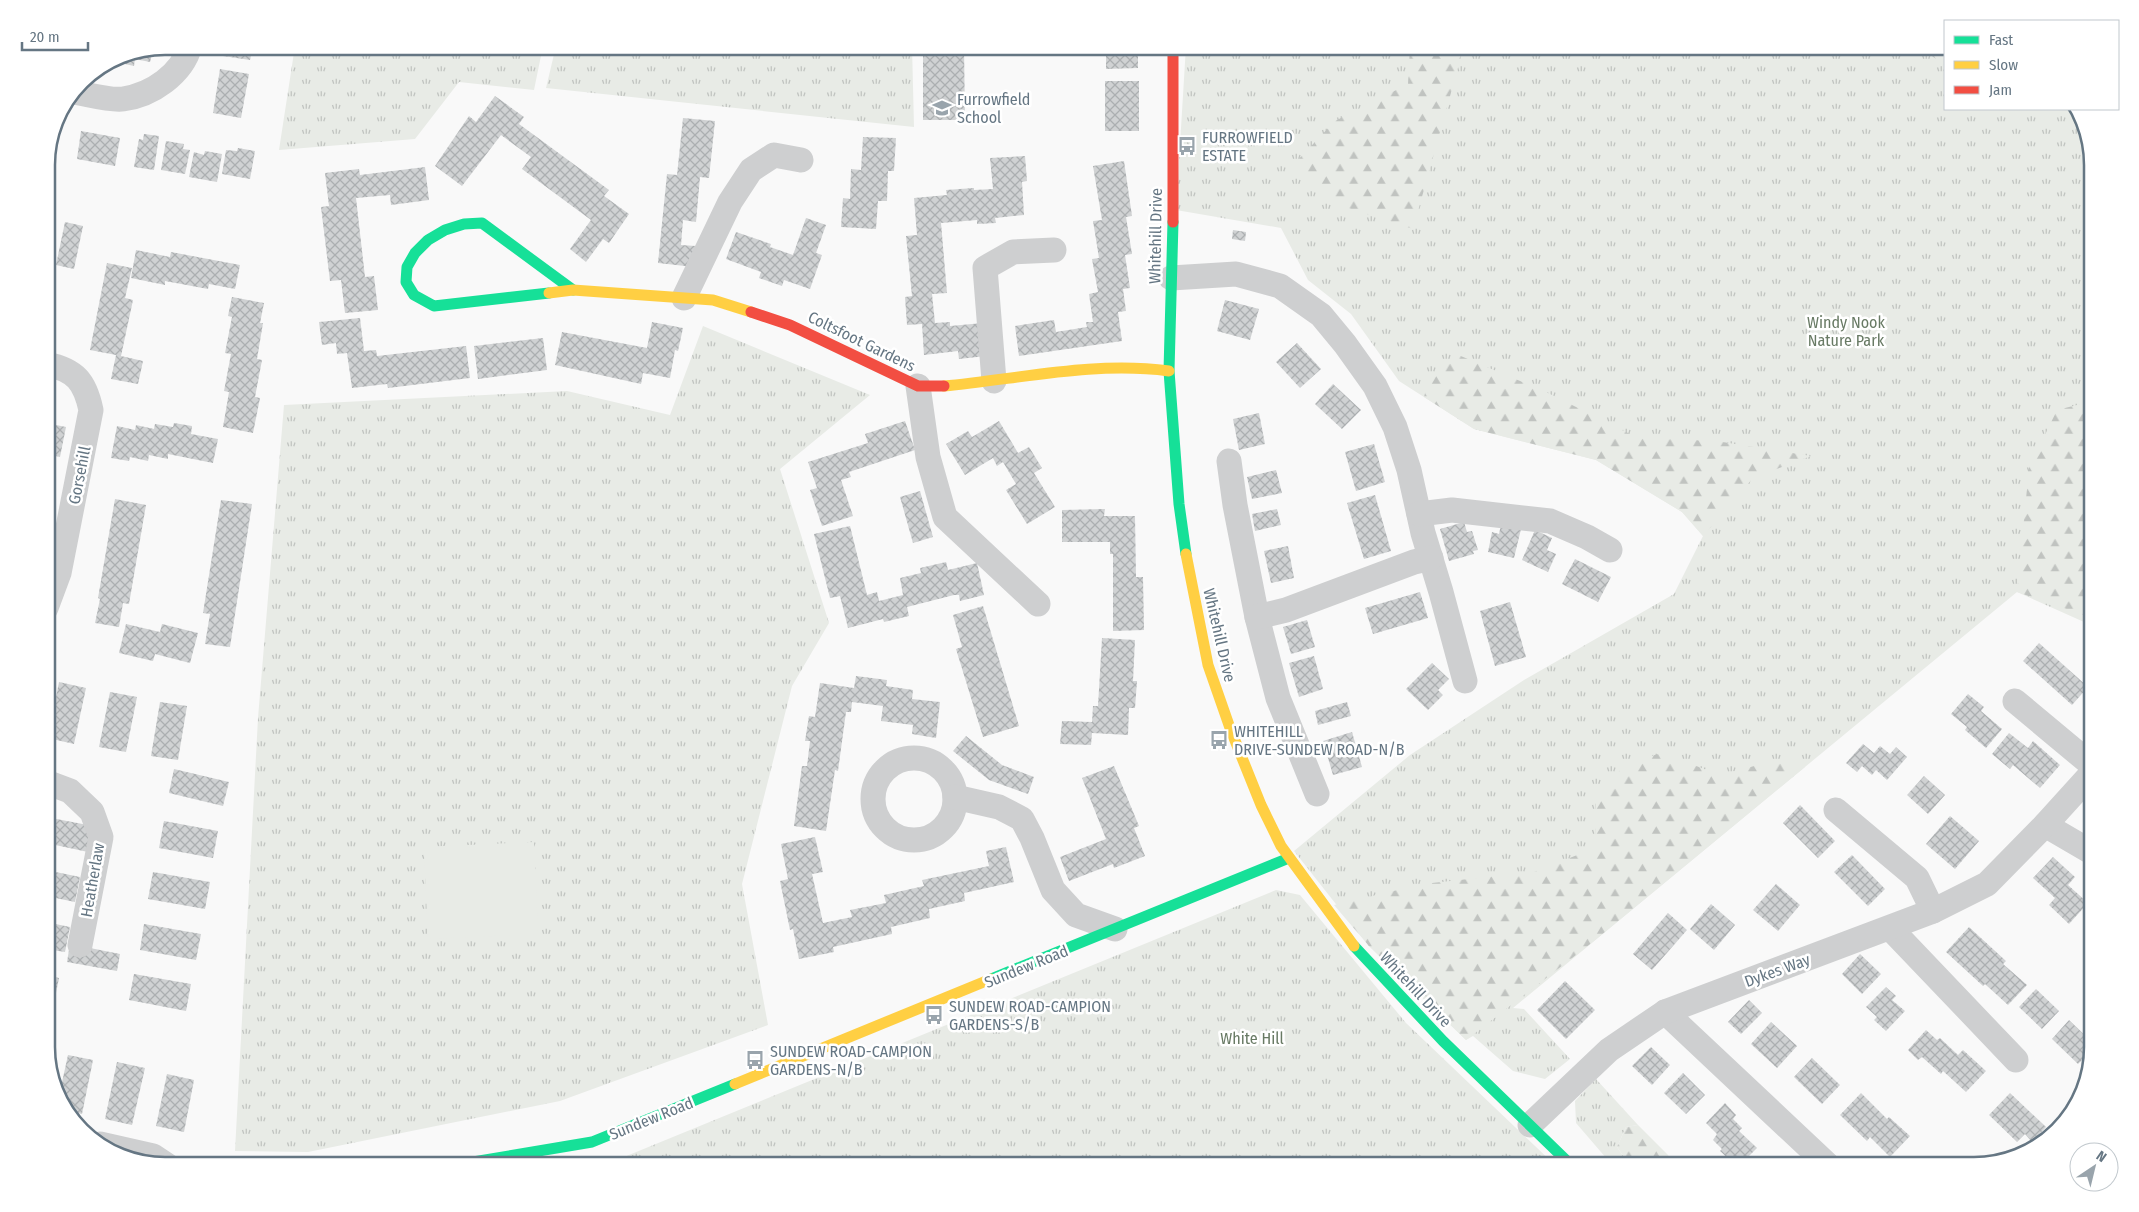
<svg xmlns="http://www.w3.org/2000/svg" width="2139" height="1212" viewBox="0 0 2139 1212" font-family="'Fira Sans Condensed',sans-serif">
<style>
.grass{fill:url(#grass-tufts)}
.forest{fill:url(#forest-firs)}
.pitch{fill:#e8ebe6}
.building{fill:url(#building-cross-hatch)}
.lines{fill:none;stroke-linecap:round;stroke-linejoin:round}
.street{stroke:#cecfd0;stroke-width:25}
.fast{stroke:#16e098;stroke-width:11}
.slow{stroke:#ffcf43;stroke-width:11}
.jam{stroke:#f24e42;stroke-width:11}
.labels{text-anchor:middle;stroke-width:5;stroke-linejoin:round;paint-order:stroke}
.poi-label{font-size:16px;fill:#657683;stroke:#fff;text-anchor:start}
.street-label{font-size:16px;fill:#657683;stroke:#fff}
.park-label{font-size:16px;fill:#687a64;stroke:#fff}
.rim{fill:none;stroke:#657683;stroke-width:2.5}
</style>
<defs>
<pattern id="grass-tufts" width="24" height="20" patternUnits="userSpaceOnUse" patternTransform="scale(1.25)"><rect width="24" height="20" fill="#e8ebe6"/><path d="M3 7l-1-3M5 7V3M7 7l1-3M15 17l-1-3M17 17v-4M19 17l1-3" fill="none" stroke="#c0c3c0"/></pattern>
<pattern id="forest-firs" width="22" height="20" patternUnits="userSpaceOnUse" patternTransform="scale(1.25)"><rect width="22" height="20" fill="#e8ebe6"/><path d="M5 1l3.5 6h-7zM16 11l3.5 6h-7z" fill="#c0c3c0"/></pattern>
<pattern id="building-cross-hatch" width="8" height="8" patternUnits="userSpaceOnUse" patternTransform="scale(1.25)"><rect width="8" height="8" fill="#d0d2d3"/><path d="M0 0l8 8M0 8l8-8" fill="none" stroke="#acafb1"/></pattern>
</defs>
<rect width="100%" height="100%" fill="#f9f9f9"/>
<g class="grass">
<path d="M295 46H543L534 90 459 82 415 139 279 150Z"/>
<path d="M556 46H912L914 127 546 88Z"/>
<path d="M1186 46H1945V109H2078L2093 158V626L2017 592 1513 1008 1524 1009 1570 1059 1545 1079 1513 1071 1473 1036 1466 1040 1369 946 1294 851 1410 755 1524 680 1674 594 1703 536 1682 512 1596 460 1474 429 1399 381 1351 314 1308 280 1281 228 1176 210Z"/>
<path d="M703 326 870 395 780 469 829 623 792 686 742 884 768 1025 560 1101 308 1152 235 1151 258 718 284 405 567 391 670 415Z"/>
<path d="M1276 890 1300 895 1406 1023 1556 1166H602Z"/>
<path d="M1596 1079 1638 1125 1626 1127 1617 1147 1630 1166H1613L1576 1123 1575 1101Z"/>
</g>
<g class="forest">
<path d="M1410 46H1464L1413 229 1336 204 1294 164 1335 121 1408 84Z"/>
<path d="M1919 46H1945V66Z"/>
<path d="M1456 354 1544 391 1638 438 1716 441 1811 456 1753 478 1703 536 1682 512 1596 460 1474 429 1424 397 1429 378Z"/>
<path d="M2093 401V618L2017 592 2029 468 2057 410Z"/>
<path d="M1662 753 1720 775 1781 759 1805 767 1594 941 1466 1040 1369 946 1334 905 1423 884 1534 872 1595 848 1596 799 1626 763Z"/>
<path d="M1638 1125 1668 1155 1675 1166H1630L1617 1147 1626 1127Z"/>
</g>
<path class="pitch" d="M534 842 538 934 428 939 424 847Z"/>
<g class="building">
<path d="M225 46H253L250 60 223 56Z"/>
<path d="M923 46H964L965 120H923Z"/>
<path d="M1106 46H1138V68L1106 69Z"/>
<path d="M153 49 150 62 135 59 134 66 116 62 117 57 120 55Z"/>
<path d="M220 69 249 74 241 118 213 113Z"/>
<rect x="1105" y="81" width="34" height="50"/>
<path d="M495 96 524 117 519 124 609 190 604 196 629 214 609 243 603 239 586 262 570 249 591 220 522 169 531 157 501 135 462 186 435 166 469 116 476 122Z"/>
<path d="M683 118 715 121 709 178 700 177 696 222 683 220 681 245 696 246 694 267 658 263 667 174 677 175Z"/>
<path d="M81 131 120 138 115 166 77 159Z"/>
<path d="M144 134 159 136 154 170 134 167 139 139 143 140Z"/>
<path d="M863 137 896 138 894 171H888L887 201H878L876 229 841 227 843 198 850 199 851 169 861 170Z"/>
<path d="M166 141 184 144 183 149 190 150 185 174 161 170Z"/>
<path d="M238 148 255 151 250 179 222 174 226 150 237 151Z"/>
<path d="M205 151 222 154 217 182 189 177 194 152 204 155Z"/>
<path d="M1025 156 1027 181 1022 182 1024 215 995 218 996 223 977 224V220L941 223 947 293 932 294 935 323 950 322V326L983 323 986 356 959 359 958 351 924 355 922 324 907 325 905 297 912 296 906 236 917 235 914 198 947 195 946 190 974 188V190L993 189 990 158Z"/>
<path d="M1124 161 1132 216 1126 217 1132 254 1125 255 1130 288 1123 289 1126 311 1118 312 1122 341 1019 356 1015 326 1054 320 1056 332 1087 327 1086 322H1093L1089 294 1098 292 1092 259 1099 258 1093 221 1102 220 1093 166Z"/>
<path d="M425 167 429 200 391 205 390 195 356 198 365 277 374 276 378 310 345 313 341 280 330 281 321 207 329 206 325 173 359 169 360 175Z"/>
<path d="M806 218 826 225 816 253 822 255 810 289 784 280 782 286 759 278 761 272 726 259 736 232 771 244 770 247 793 255Z"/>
<path d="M65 222 83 226 74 269 56 265Z"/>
<path d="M1233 230 1246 232 1245 241 1232 239Z"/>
<path d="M136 250 170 257 171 252 240 265 235 289 209 284 208 289 165 281V285L131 278Z"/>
<path d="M107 263 132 268 125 298 133 300 121 356 143 361 138 384 111 379 116 355 90 350Z"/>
<path d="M232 297 264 303 260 323H263L257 359 262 360 255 397 260 398 253 433 223 427 229 392 224 391 231 354 225 353 232 317 228 316Z"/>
<path d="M1225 300 1259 309 1250 340 1217 331Z"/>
<path d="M360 318 364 351 376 350 377 356 466 346 470 378 388 388 387 384 352 388 347 353 337 354 336 343 322 345 319 322Z"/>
<path d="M652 322 683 328 678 351 675 350 670 378 643 373 641 384 555 365 562 332 647 348Z"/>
<path d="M543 338 547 370 478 379 474 346Z"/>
<path d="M1297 343 1321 369 1300 388 1276 362Z"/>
<path d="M1333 384 1361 410 1342 429 1315 404Z"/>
<path d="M1259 413 1265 444 1239 450 1233 419Z"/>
<path d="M905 421 915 450 849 472 851 477 841 480 853 516 822 526 810 490 817 488 808 462 868 443 865 434Z"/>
<path d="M999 421 1018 453 1029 447 1042 468 1034 473 1055 507 1027 524 1006 490 1016 484 1003 462 997 466 993 458 965 475 946 444 968 431 972 437Z"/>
<path d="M46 423 66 427 60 457 46 454Z"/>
<path d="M174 423 192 426 191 434 218 439 213 463 168 454V459L149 455 148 461 130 457 129 461 111 458 117 426 135 430 136 425 154 429 155 424 173 427Z"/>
<path d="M1374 444 1385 482 1356 491 1345 452Z"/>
<path d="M1276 470 1282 493 1252 499 1247 477Z"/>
<path d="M920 491 933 537 913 543 900 497Z"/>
<path d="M1375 495 1391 551 1364 559 1347 503Z"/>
<path d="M115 499 146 505 129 604 123 603 119 627 95 623 100 599 98 598Z"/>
<path d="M221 500 252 504 230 647 205 644 210 614 203 613Z"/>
<path d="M1105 509 1104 516H1135L1136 577H1143L1144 630 1113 631V554H1110V542H1062V510Z"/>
<path d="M1277 509 1281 525 1255 531 1252 514Z"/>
<path d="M1502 520 1522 525 1514 558 1488 552 1492 532 1499 534Z"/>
<path d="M1464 522 1467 532 1472 531 1478 550 1473 551 1474 554 1449 561 1440 529Z"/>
<path d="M850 526 867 595 877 592 879 601 903 595 900 578 921 573 920 568 946 562 948 570 977 563 984 595 960 601 959 595H954L907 607 909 616 884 622 883 619 848 628 840 596 830 598 814 534Z"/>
<path d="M1535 530 1552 538 1547 550 1556 554 1548 572 1522 560Z"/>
<path d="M1288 546 1294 578 1271 583 1264 551Z"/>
<path d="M1575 559 1611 577 1598 602 1562 584Z"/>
<path d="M1420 592 1428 618 1373 634 1365 608Z"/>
<path d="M1510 602 1526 657 1495 666 1480 611Z"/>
<path d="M983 606 1019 726 983 737 956 649 962 647 953 615Z"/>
<path d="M1307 620 1315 647 1291 654 1283 627Z"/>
<path d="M126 624 160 632 162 624 198 633 190 663 155 654 153 661 119 653Z"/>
<path d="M1102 638 1135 640 1133 681H1137L1135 708H1129L1128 735 1092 733 1091 745 1060 744 1062 721 1092 722 1093 706H1098Z"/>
<path d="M2039 643 2088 687 2072 705 2023 661Z"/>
<path d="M1314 656 1323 689 1299 697 1289 663Z"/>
<path d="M1432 663 1449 679 1438 690 1443 695 1428 710 1406 689Z"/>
<path d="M856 676 887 680 886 686 913 690 912 699 940 702 936 738 912 734 913 725 881 721 883 706 852 702 851 712H846L838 771 835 770 826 831 794 826 802 766H807L810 741H805L809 716 815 717 820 683 854 688Z"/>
<path d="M59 682 86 688 74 744 48 738Z"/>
<path d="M110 692 137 697 126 752 99 747Z"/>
<path d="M1968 694 1984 707 1981 711 2002 729 1986 748 1965 730 1967 727 1951 714Z"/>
<path d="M2093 696V714L2084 706Z"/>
<path d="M160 702 187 706 178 760 151 756Z"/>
<path d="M1347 702 1351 716 1318 725 1315 711Z"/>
<path d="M1352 732 1362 767 1333 775 1323 741Z"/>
<path d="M2009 733 2028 748 2033 741 2060 765 2040 788 2013 765 2010 769 1992 754Z"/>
<path d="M966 736 1002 765 1034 777 1028 794 989 780 953 751Z"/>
<path d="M1863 744 1874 753 1880 746 1890 754 1896 747 1907 757 1887 780 1876 770 1872 775 1862 766 1857 772 1846 763Z"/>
<path d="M1114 766 1139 826 1134 828 1145 856 1114 868 1113 864 1069 881 1060 857 1106 839 1082 778Z"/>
<path d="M174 769 229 782 223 806 169 793Z"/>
<path d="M1924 776 1945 795 1928 814 1907 795Z"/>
<path d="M1800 805 1835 841 1818 858 1783 823Z"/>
<path d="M1950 816 1979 841 1955 869 1926 844Z"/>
<path d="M46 817 93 826 88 852 46 843Z"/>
<path d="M164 821 218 831 213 858 159 848Z"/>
<path d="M815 837 823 872 812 874 823 923 852 917 850 910 886 903 884 895 924 886 922 880 989 866 986 851 1006 847 1014 882 964 893 965 901 929 909 930 918 891 927 892 934 833 947 834 952 799 959 793 929 790 930 780 881 788 879 781 844Z"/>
<path d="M1852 855 1885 889 1868 906 1834 872Z"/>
<path d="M2053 857 2075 877 2068 885 2088 903 2069 924 2049 905 2055 898 2033 878Z"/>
<path d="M46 870 80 877 75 902 46 896Z"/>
<path d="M153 872 210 882 205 909 148 899Z"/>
<path d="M1776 884 1800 905 1778 931 1753 910Z"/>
<path d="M1711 904 1735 925 1714 950 1690 929Z"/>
<path d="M1668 913 1687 930 1652 970 1633 954Z"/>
<path d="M46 922 70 927 65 952 46 949Z"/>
<path d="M144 924 201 934 196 960 140 950Z"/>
<path d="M1969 927 2006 961 2003 964 2027 985 2008 1005 1985 984 1983 986 1946 952Z"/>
<path d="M70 944 120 954 117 971 67 962Z"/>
<path d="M1860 954 1881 974 1862 994 1842 974Z"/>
<path d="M134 974 191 984 186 1011 129 1000Z"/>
<path d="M46 975 59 978 54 1003 46 1001Z"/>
<path d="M1565 981 1595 1010 1566 1039 1537 1010Z"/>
<path d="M1886 987 1896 996 1892 1000 1905 1011 1886 1031 1874 1020 1877 1017 1866 1007Z"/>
<path d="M2036 989 2059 1011 2042 1029 2019 1007Z"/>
<path d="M1749 1000 1762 1013 1741 1034 1728 1022Z"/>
<path d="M2069 1020 2093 1043 2092 1050 2078 1064 2052 1039Z"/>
<path d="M1771 1022 1797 1046 1777 1068 1751 1044Z"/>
<path d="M46 1027 51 1028 47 1044H46Z"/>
<path d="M1926 1030 1937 1040 1940 1038 1958 1055 1963 1050 1986 1071 1966 1092 1943 1071 1941 1074 1922 1057 1918 1060 1908 1050Z"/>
<path d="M1651 1047 1670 1065 1652 1085 1632 1066Z"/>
<path d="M68 1055 93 1060 82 1114 67 1111 62 1107 59 1096Z"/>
<path d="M1812 1058 1840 1085 1822 1104 1794 1077Z"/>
<path d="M117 1062 145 1068 132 1125 105 1119Z"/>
<path d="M1683 1073 1705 1095 1686 1114 1664 1093Z"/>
<path d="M167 1074 194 1080 184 1132 156 1126Z"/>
<path d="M1861 1093 1887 1119 1889 1117 1910 1136 1890 1157 1870 1137 1867 1141 1840 1115Z"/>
<path d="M2010 1093 2046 1127 2032 1142 2025 1134 2017 1142 1989 1115Z"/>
<path d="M1725 1103 1736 1115 1733 1119 1742 1128 1739 1131 1757 1148 1739 1166H1736L1720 1151 1722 1149 1713 1140 1717 1134 1706 1123Z"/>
</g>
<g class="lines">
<g class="street">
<path d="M73 92C87 94 110 101 123 99 152 95 182 74 190 46"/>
<path d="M1171 278 1236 274 1280 286 1321 315 1345 344 1375 386 1395 427 1409 470 1423 533 1441 592 1465 681"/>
<path d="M684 298 730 202 751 170 774 155 801 160"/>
<path d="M46 364C76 370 85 382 91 410L59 573 46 608"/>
<path d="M994 381 985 268 1013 252 1054 250"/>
<path d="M918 386 928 457 945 517 1038 604"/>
<path d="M1229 461 1235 505 1257 617 1278 698 1317 794"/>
<path d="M1419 514 1452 510 1550 521 1587 537 1610 550"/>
<path d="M1257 617 1286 610 1414 562 1431 558"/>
<path d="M2015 701 2093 766"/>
<circle cx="914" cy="799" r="41"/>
<path d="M46 782 70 791 92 812 101 837 80 945"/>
<path d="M955 797 999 807 1022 819 1032 838 1053 890 1076 915 1115 929"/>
<path d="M1836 810 1917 878 1933 911"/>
<path d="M2045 825 2093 853"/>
<path d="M1890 928 2016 1060"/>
<path d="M1665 1012 1829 1166"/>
<path d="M1530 1125 1609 1050 1665 1012 1933 911 1987 884 2045 825 2093 772"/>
<path d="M100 1144 153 1156 168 1166"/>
</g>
<g class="fast">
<path d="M1173 222 1169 371 1179 504 1186 554"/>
<path d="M549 293 434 306 414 295 406 282 407 267 415 253 428 240 445 230 464 224 482 223 573 290"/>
<path d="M1354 946 1443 1041 1572 1166"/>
<path d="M991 979 1289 858"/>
<path d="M449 1166 592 1142 735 1084"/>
</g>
<g class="slow">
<path d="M549 293 573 290 713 300 751 312"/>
<path d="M944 386C1019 379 1094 361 1169 371"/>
<path d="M1186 554 1208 665 1230 728 1261 805 1281 846 1354 946"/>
<path d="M735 1084 991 979"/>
</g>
<g class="jam">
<path d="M1173 222V46"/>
<path d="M751 312 790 325 918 386H944"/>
</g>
</g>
<defs>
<g id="school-bare" transform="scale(1.5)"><path d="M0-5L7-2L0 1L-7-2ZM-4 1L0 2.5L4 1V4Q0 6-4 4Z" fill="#99a4ac" stroke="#fff" stroke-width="2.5" paint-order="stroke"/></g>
<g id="bus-bare" transform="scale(1.5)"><path d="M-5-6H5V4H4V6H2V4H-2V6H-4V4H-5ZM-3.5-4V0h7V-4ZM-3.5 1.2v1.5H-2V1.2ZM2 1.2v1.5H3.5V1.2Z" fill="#99a4ac" stroke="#fff" stroke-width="2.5" paint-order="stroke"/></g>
</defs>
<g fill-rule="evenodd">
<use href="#school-bare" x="942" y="108"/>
<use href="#bus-bare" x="1187" y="146"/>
<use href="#bus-bare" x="1219" y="740"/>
<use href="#bus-bare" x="934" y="1015"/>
<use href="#bus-bare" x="755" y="1060"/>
</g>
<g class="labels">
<g class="poi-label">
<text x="957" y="105">Furrowfield<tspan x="957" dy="18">School</tspan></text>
<text x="1202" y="143">FURROWFIELD<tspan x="1202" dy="18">ESTATE</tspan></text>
<text x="1234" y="737">WHITEHILL<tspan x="1234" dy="18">DRIVE-SUNDEW ROAD-N/B</tspan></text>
<text x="949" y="1012">SUNDEW ROAD-CAMPION<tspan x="949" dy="18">GARDENS-S/B</tspan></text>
<text x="770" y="1057">SUNDEW ROAD-CAMPION<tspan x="770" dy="18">GARDENS-N/B</tspan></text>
</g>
<g class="street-label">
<text transform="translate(1155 236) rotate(-89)" y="6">Whitehill Drive</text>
<text transform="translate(862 341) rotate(26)" y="6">Coltsfoot Gardens</text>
<text transform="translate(79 475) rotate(-79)" y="6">Gorsehill</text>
<text transform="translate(1220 635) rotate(77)" y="6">Whitehill Drive</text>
<text transform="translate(92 880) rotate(-80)" y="6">Heatherlaw</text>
<text transform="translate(1026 966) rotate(-22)" y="6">Sundew Road</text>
<text transform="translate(1777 970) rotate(-20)" y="6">Dykes Way</text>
<text transform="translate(1416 989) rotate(47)" y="6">Whitehill Drive</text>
<text transform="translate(651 1118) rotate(-22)" y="6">Sundew Road</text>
</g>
<g class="park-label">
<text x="1846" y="328">Windy Nook<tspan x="1846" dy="18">Nature Park</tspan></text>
<text x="1252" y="1044">White Hill</text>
</g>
</g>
<path d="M0 0H2139V1212H0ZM165 55H1974A110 110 0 0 1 2084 165V1047A110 110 0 0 1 1974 1157H165A110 110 0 0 1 55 1047V165A110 110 0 0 1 165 55Z" fill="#fff" fill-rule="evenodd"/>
<path class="rim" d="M165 55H1974A110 110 0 0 1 2084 165V1047A110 110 0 0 1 1974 1157H165A110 110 0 0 1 55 1047V165A110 110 0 0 1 165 55Z"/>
<rect x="1944" y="20" width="175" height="90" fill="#ffffff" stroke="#c1c8cd"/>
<rect x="1954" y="36" width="25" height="8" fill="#16e098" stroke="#c1c8cd"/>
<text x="1989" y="45" font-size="15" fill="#657683">Fast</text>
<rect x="1954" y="61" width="25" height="8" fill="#ffcf43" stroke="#c1c8cd"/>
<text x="1989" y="70" font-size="15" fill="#657683">Slow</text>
<rect x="1954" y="86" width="25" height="8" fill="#f24e42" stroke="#c1c8cd"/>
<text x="1989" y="95" font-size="15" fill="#657683">Jam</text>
<g transform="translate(2094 1167) rotate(35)"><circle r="24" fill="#ffffff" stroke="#c1c8cd"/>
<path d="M0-4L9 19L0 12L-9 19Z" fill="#99a4ac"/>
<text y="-8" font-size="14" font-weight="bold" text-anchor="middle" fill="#657683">N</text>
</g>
<path d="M22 42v8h66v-8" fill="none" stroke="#657683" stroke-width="2.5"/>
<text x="30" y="42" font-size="15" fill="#657683" stroke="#ffffff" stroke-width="4" paint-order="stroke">20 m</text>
</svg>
